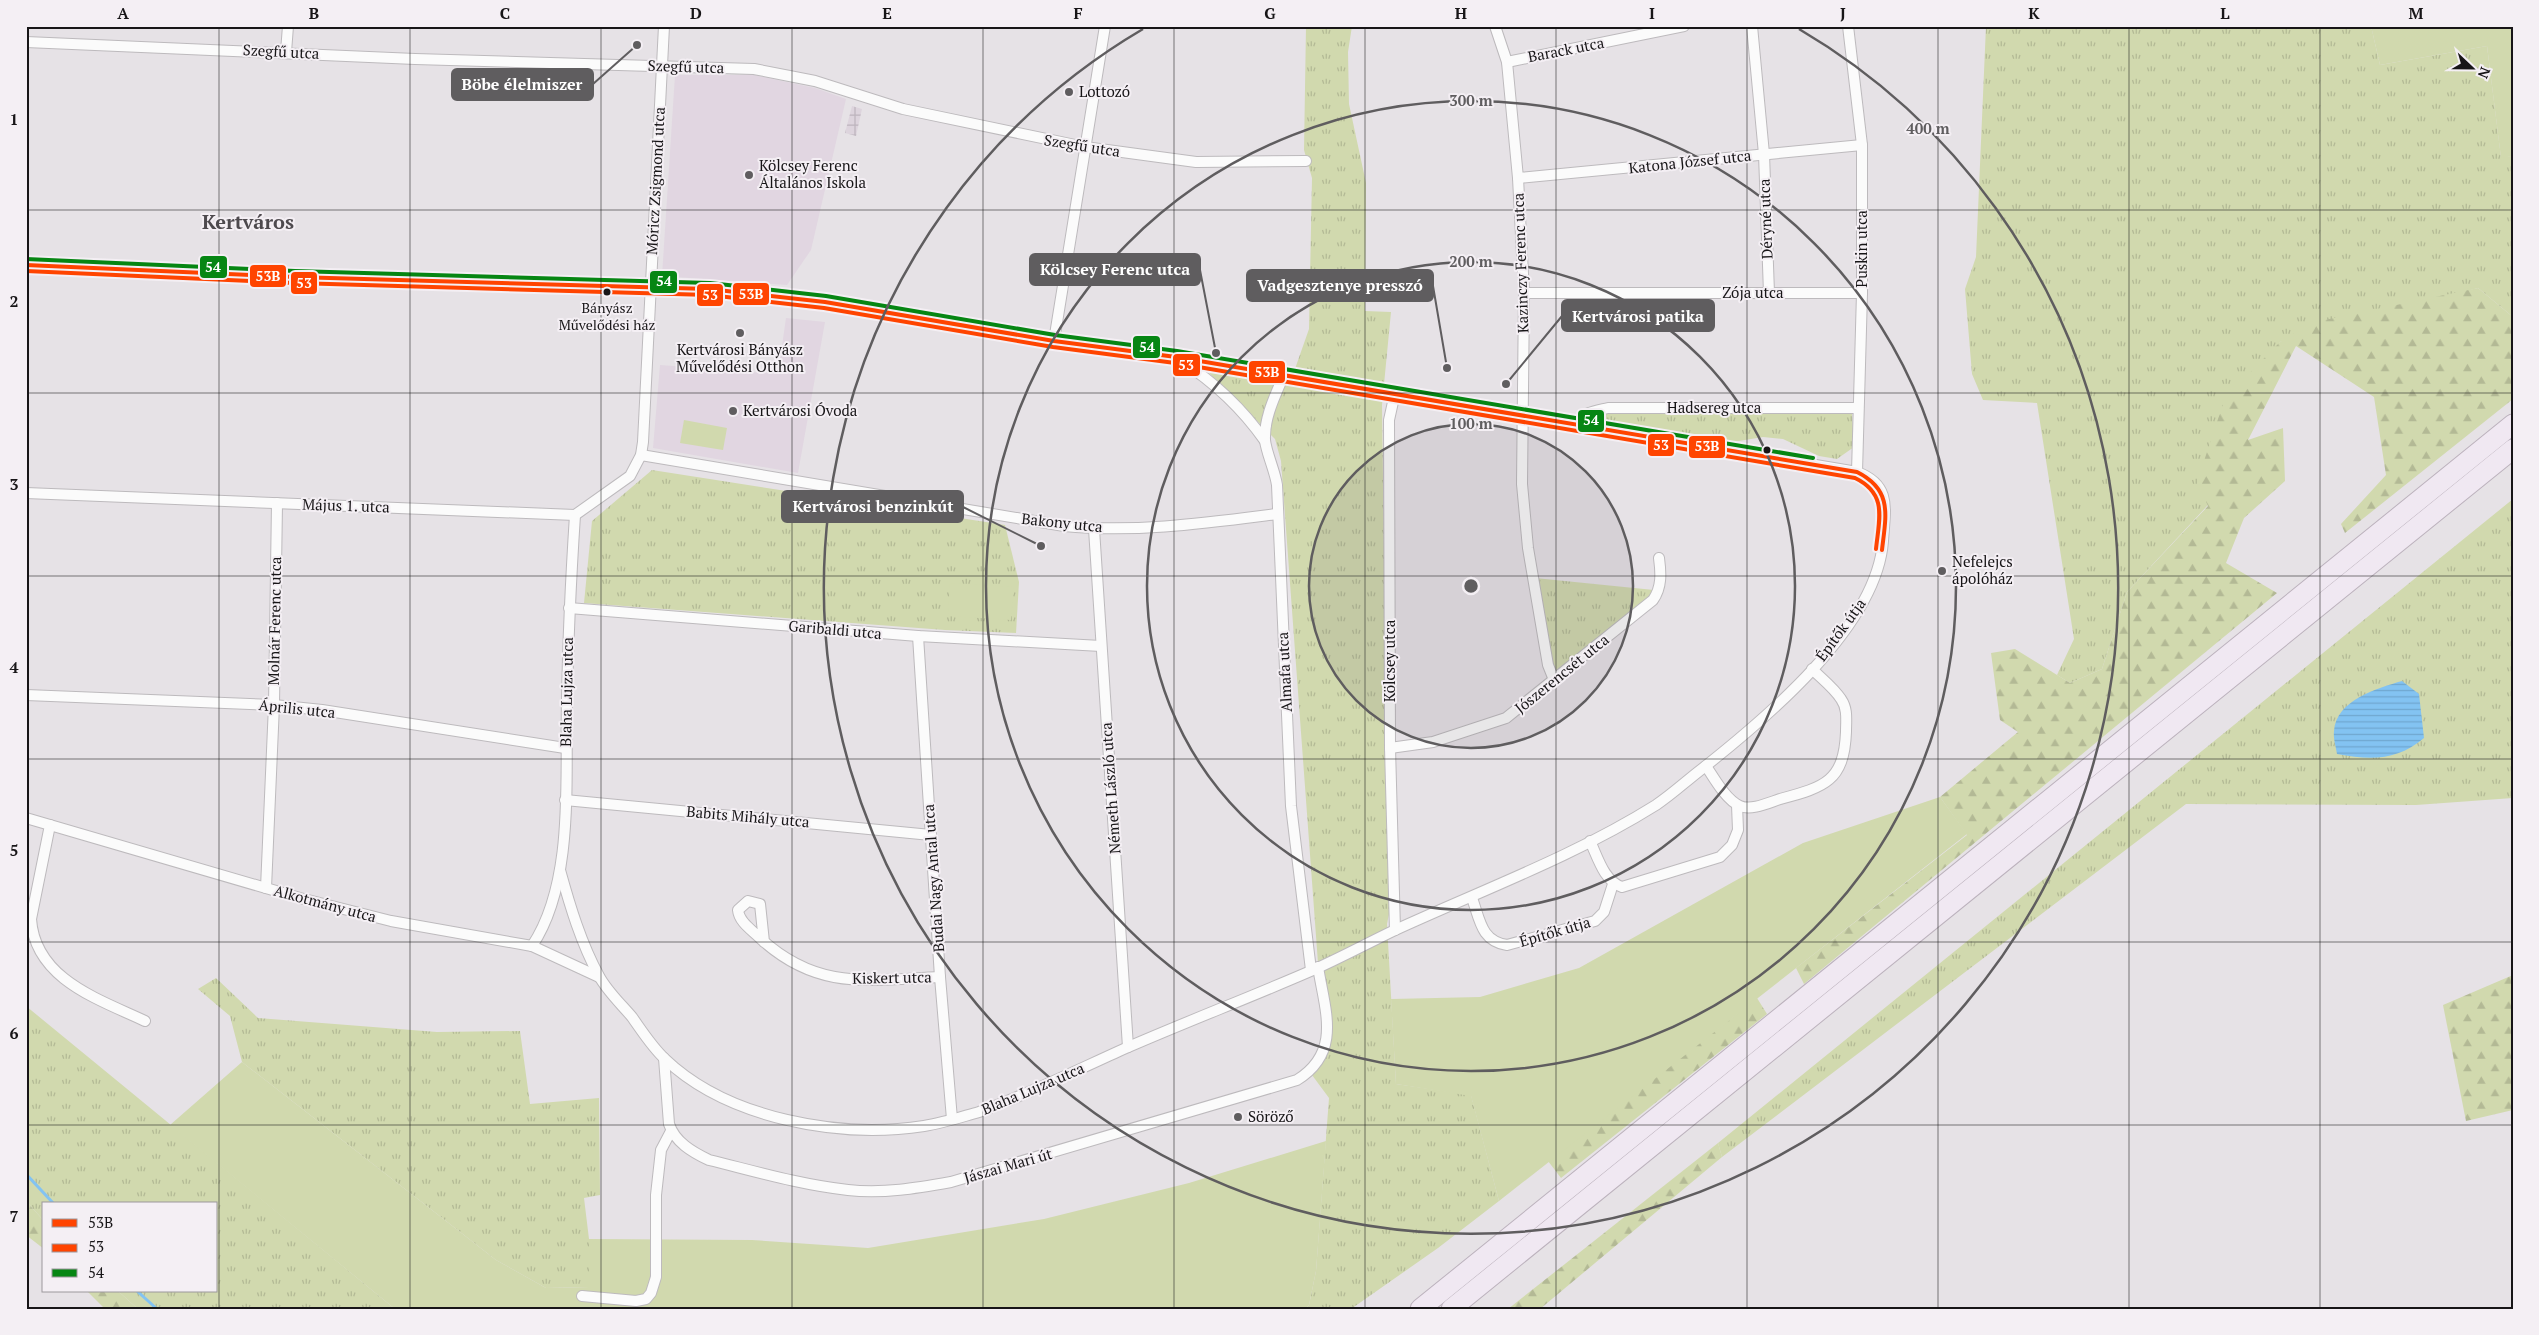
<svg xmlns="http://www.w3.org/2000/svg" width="2539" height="1335" viewBox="0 0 2539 1335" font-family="'PT Serif',serif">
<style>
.industrial{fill:url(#industrial-grid)}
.education{fill:#e1d6e1}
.grass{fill:url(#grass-tufts)}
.forest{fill:url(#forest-firs)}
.garden{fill:#d1d9ae}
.water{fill:url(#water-rules)}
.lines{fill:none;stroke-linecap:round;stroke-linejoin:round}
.stream{stroke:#83c3f2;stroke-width:3}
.minor-casing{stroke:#bdbabd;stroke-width:12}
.motorway-casing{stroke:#bcb2bd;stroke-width:21}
.minor{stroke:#fbfbfb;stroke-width:10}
.motorway{stroke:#f0e8f2;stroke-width:19}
.bus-1-casing{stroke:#f4eff4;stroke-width:8}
.bus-2-casing{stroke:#f4eff4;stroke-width:8}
.bus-3-casing{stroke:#f4eff4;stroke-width:8}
.bus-1{stroke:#f40;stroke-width:4}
.bus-2{stroke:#f40;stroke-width:4}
.bus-3{stroke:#068613;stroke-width:4}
.grid{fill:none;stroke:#171517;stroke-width:1;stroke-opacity:0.55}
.ring{fill:none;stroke:#5f5d5f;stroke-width:2.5}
.poi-dot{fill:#5f5d5f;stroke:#f4eff4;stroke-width:2}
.bus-dot{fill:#171517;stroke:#f4eff4;stroke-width:2}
.labels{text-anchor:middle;stroke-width:4;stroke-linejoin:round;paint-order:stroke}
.bus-label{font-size:14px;fill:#171517;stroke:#f4eff4}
.street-label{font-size:15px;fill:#171517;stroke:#f4eff4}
.poi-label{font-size:15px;fill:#171517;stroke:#f4eff4;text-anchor:start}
.district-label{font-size:20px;font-weight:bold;fill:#4e4a4e;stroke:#f4eff4}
.centre{fill:#5f5d5f;stroke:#f4eff4;stroke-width:2.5}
.ring-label{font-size:15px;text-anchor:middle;font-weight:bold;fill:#5f5d5f;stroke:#f4eff4;stroke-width:4;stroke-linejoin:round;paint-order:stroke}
.leader{fill:none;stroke:#5f5d5f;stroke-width:2}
.callout-dot{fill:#5f5d5f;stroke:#f4eff4;stroke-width:2}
.callout{fill:#5f5d5f;stroke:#5f5d5f;stroke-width:2}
.callout-label{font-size:16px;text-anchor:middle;font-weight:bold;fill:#fff}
.line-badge{stroke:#f4eff4;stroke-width:2}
.badge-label{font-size:14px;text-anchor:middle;font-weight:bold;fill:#fff}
.neatline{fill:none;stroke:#171517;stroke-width:2}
.grid-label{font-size:16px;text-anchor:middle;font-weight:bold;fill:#171517}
</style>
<defs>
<pattern id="industrial-grid" width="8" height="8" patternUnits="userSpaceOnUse" patternTransform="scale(1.25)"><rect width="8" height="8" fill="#ddd4dd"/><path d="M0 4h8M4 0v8" fill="none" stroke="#bdb5bd"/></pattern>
<pattern id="grass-tufts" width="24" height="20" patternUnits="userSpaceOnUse" patternTransform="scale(1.25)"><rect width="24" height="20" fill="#d1d9ae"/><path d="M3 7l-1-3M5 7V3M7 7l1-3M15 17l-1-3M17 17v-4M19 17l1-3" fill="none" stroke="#b3b995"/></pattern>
<pattern id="forest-firs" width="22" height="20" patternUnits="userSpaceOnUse" patternTransform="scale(1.25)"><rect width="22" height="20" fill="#d1d9ae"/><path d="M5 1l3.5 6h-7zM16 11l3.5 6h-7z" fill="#b3b995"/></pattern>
<pattern id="water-rules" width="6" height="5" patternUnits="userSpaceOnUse" patternTransform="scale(1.25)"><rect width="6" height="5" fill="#83c3f2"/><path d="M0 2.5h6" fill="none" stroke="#70a7cf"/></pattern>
</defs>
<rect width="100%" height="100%" fill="#e6e2e6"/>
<path class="industrial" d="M852 106 862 109 856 136 845 133Z"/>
<g class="education">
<path d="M675 75H754L815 88 846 99 811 250 787 285 662 276Z"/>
<path d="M786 318 825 322 798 473 653 448 660 365 778 374Z"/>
</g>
<g class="grass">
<path d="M1306 26H1352L1348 52 1349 104 1366 183 1365 311 1391 312 1382 405 1389 914 1387 924 1396 1084 1471 1095 1499 1201 1438 1248 1351 1309H1305L1309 1305 1316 1271 1329 1098 1312 1075 1327 1051 1318 963 1281 461 1275 439 1209 373 1213 368 1290 383 1309 329 1312 178 1304 150Z"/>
<path d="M1986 26H2371L2380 65 2487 46 2501 157 2513 156V317L2478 288 2280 342 2208 505 2127 592 2102 669 2070 683 2057 675 2074 639 2037 403 1983 400 1972 374 1965 289 1976 257Z"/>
<path d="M1608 412 1852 414 1854 447 1837 459 1819 456 1783 439 1763 437 1733 442 1583 416Z"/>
<path d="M652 470 1005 525 1019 582 1016 633 945 630 584 603 592 521Z"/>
<path d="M2513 499V798L2416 805 2186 804 1722 1157 1718 1143Z"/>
<path d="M1535 578 1654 590V593L1555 673 1549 662Z"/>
<path d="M216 978 258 1018 437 1032 520 1031 530 1104 599 1098 600 1195 584 1198 589 1239V1287L546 1288 496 1260 242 1062 230 1016 198 989Z"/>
<path d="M26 1006 395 1309H138L118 1291H216V1204H44V1221L26 1201Z"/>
</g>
<g class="forest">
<path d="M2478 288 2513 317V399L2345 533 2341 524 2386 475 2374 397 2296 346 2248 440 2283 428 2285 481 2244 518 2226 563 2277 593 1804 984 1796 968 1967 835 1940 797 2018 732 2000 720 1991 653 2015 649 2070 683 2102 669 2127 592 2208 506 2197 482 2225 398 2280 342 2310 323Z"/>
<path d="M2513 975V1110L2466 1121 2443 1005Z"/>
<path d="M1757 998 1767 1014 1561 1178 1548 1161Z"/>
<path d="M1718 1143 1722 1157 1540 1309H1508Z"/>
<path d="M26 1201 44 1221V1249L26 1235Z"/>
<path d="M87 1291H118L138 1309H105Z"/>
</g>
<g class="garden">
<path d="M2371 26H2513V156L2501 158 2487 46 2380 65Z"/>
<path d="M684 420 727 428 723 450 680 443Z"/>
<path d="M950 583 1014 587 1011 620 948 616Z"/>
<path d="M1940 797 1967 834 1499 1201 1471 1096 1396 1084 1391 999 1480 997 1579 968 1803 843Z"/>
<path d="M242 1062 496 1260 546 1288 589 1287V1239L752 1240 868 1248 1044 1219 1189 1183 1326 1141 1316 1271 1309 1305 1305 1309H395L170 1125Z"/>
</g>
<path class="water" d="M2402 681 2419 694 2424 738C2397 761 2371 760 2337 754 2336 747 2333 738 2334 731 2336 700 2378 688 2402 681Z"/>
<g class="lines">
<g class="stream">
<path d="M26 1174 54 1204"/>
<path d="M137 1291 157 1309"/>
</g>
<g class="minor-casing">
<g id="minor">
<path d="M1495 26 1507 62 1518 178 1524 293 1522 484 1528 548 1548 665 1554 680"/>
<path d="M1752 26 1764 154 1769 293"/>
<path d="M1848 26 1862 145V293L1857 472"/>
<path d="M26 42 415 59 754 69 815 81 903 109 1085 147 1196 162 1306 161"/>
<path d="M286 52 288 26"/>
<path d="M1507 62 1684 26"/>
<path d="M1518 178 1862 145"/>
<path d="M26 265 295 277 709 289 825 302 1054 341 1176 357 1857 472C1892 485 1885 509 1883 541 1877 627 1763 721 1698 772 1684 783 1671 795 1656 805 1573 857 1482 890 1393 931 1366 944 1340 958 1313 970 1251 997 1188 1021 1126 1048 1077 1070 1029 1094 979 1112 961 1117 943 1123 924 1126 840 1139 728 1119 665 1059 652 1047 642 1031 632 1017 621 1004 607 991 599 976 581 943 570 906 560 870"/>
<path d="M1524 293H1862"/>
<path d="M1054 341 1105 26"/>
<path d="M1180 360C1214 382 1242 408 1265 441"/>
<path d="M1283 377C1275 396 1264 418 1265 440 1266 452 1275 471 1277 485L1291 806 1311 970"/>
<path d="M1395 393 1389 420 1390 748 1395 930"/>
<path d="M1576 424C1583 412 1595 411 1608 408H1858"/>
<path d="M641 455 1064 526C1135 533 1206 523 1277 514"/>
<path d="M26 493 575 515 630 476 641 455 643 442 664 26"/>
<path d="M1094 529 1128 1047"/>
<path d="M569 608 918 636 1101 646"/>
<path d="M918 636 940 977 952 1119"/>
<path d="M26 695 274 705 322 710 565 748"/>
<path d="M1390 748 1433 742 1506 718 1653 600C1662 587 1661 573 1659 558"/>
<path d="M1706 766C1714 778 1726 800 1740 806 1751 811 1768 803 1780 799 1824 787 1844 782 1846 732 1846 720 1848 709 1841 699 1834 688 1821 678 1812 669"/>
<path d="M565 800 931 835"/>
<path d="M26 818 300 898 391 921 532 946 599 977"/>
<path d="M50 825 31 919C35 979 98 999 145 1021"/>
<path d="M1590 841C1598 858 1604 881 1622 887L1720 857 1732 845 1738 830 1737 805"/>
<path d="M266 888 274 705 277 503"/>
<path d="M1472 898C1480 920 1481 941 1507 945L1595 921 1604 912 1613 884"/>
<path d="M764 942 760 904 748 901 738 910C739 922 752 930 761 939 818 991 869 980 940 977"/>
<path d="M532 946C575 882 565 777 567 701 568 639 571 577 575 515"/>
<path d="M664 1058 669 1124C675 1142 692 1152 709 1160 754 1171 801 1185 848 1190 883 1194 917 1188 951 1182L1297 1080C1342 1052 1325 1011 1318 967"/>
<path d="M582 1296 636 1301 646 1299 651 1293 656 1277V1195L661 1150 671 1131"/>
</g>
</g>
<g class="motorway-casing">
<g id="motorway">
<path d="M1420 1309 2513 424"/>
<path d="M1451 1309 2513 449"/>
</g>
</g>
<use href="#minor" class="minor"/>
<use href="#motorway" class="motorway"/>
<g class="bus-1-casing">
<path id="bus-1" d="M26 265 295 277 709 289 825 302 1054 341 1176 357 1857 472C1893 490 1886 515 1882 550"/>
</g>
<g class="bus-2-casing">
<path id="bus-2" d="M26 271 295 283 709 295 824 308 1053 347 1175 363 1855 478C1888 494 1879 519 1876 549"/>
</g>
<g class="bus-3-casing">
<path id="bus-3" d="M26 259 295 271 710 283 826 296 1055 335 1177 351 1813 458"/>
</g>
<use href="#bus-1" class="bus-1"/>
<use href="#bus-2" class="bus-2"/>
<use href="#bus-3" class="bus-3"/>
</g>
<path class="grid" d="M219 26V1309M410 26V1309M601 26V1309M792 26V1309M983 26V1309M1174 26V1309M1365 26V1309M1556 26V1309M1747 26V1309M1938 26V1309M2129 26V1309M2320 26V1309M26 210H2513M26 393H2513M26 576H2513M26 759H2513M26 942H2513M26 1125H2513"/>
<circle cx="1471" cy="586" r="162" fill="#5f5d5f" fill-opacity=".12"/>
<g class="ring">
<circle cx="1471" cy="586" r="162"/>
<circle cx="1471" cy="586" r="324"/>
<circle cx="1471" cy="586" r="485"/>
<path d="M1799 29A647 647 0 1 1 1143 29"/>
</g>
<g class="poi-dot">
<circle cx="1069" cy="92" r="5"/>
<circle cx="749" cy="175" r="5"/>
<circle cx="740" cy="333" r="5"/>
<circle cx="733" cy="411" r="5"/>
<circle cx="1942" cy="571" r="5"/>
<circle cx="1238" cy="1117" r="5"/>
</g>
<g class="bus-dot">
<circle cx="607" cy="292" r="4.5"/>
<circle cx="1767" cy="450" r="4.5"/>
</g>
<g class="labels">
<g class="bus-label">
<text x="607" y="313">Bányász<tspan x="607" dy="17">Művelődési ház</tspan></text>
</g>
<g class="street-label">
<text transform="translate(1566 50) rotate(-11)" y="5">Barack utca</text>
<text transform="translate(281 52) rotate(3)" y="5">Szegfű utca</text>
<text transform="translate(686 67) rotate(2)" y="5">Szegfű utca</text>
<text transform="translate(1082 146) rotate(9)" y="5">Szegfű utca</text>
<text transform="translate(1690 162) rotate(-6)" y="5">Katona József utca</text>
<text transform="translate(656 181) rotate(-87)" y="5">Móricz Zsigmond utca</text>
<text transform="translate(1766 219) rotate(-92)" y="5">Déryné utca</text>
<text transform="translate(1862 249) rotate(-90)" y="5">Puskin utca</text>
<text transform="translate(1521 263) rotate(-92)" y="5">Kazinczy Ferenc utca</text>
<text x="1753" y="298">Zója utca</text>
<text x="1714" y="413">Hadsereg utca</text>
<text transform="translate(346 506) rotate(2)" y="5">Május 1. utca</text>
<text transform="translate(1062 523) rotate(6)" y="5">Bakony utca</text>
<text transform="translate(275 621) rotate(-89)" y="5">Molnár Ferenc utca</text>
<text transform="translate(835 630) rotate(5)" y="5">Garibaldi utca</text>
<text transform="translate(1841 630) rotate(-54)" y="5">Építők útja</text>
<text transform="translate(1390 661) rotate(-90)" y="5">Kölcsey utca</text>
<text transform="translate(1285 672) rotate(-93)" y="5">Almafa utca</text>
<text transform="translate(1562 674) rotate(-39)" y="5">Jószerencsét utca</text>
<text transform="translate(567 692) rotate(-89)" y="5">Blaha Lujza utca</text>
<text transform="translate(297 709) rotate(6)" y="5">Április utca</text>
<text transform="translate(1111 788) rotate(-94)" y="5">Németh László utca</text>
<text transform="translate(748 817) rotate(5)" y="5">Babits Mihály utca</text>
<text transform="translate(934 878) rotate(-94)" y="5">Budai Nagy Antal utca</text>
<text transform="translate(325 904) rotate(15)" y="5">Alkotmány utca</text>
<text transform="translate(1555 932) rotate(-16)" y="5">Építők útja</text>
<text transform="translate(892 978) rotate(-1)" y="5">Kiskert utca</text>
<text transform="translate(1033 1089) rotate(-23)" y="5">Blaha Lujza utca</text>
<text transform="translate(1008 1166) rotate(-16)" y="5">Jászai Mari út</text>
</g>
<g class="poi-label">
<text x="1079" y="97">Lottozó</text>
<text x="759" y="171">Kölcsey Ferenc<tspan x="759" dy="17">Általános Iskola</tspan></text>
<text x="740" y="355" text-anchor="middle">Kertvárosi Bányász<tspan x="740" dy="17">Művelődési Otthon</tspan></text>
<text x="743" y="416">Kertvárosi Óvoda</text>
<text x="1952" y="567">Nefelejcs<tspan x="1952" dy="17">ápolóház</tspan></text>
<text x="1248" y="1122">Söröző</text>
</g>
<g class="district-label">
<text x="248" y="229">Kertváros</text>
</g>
</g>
<circle cx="1471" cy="586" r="8" class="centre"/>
<g class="ring-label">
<text x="1471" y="106">300 m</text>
<text x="1928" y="134">400 m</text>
<text x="1471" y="267">200 m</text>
<text x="1471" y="429">100 m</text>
</g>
<path class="leader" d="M637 45L593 84M1216 353L1200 270M1447 368L1433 286M1506 384L1562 316M1041 546L963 507"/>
<g class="callout-dot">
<circle cx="637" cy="45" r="5"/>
<circle cx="1216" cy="353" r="5"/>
<circle cx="1447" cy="368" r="5"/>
<circle cx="1506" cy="384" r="5"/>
<circle cx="1041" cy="546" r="5"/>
</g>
<g class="callout">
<rect x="452" y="69" width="141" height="31" rx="5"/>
<rect x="1030" y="254" width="170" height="31" rx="5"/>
<rect x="1247" y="270" width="186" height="31" rx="5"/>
<rect x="1562" y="300" width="152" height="31" rx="5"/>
<rect x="782" y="491" width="181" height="31" rx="5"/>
</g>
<g class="callout-label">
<text x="522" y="90">Böbe élelmiszer</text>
<text x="1115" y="275">Kölcsey Ferenc utca</text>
<text x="1340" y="291">Vadgesztenye presszó</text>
<text x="1638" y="322">Kertvárosi patika</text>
<text x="873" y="512">Kertvárosi benzinkút</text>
</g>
<g class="line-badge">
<rect x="199" y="255" width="29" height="24" rx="5" fill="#068613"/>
<rect x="249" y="264" width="38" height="24" rx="5" fill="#f40"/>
<rect x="649" y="270" width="29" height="24" rx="5" fill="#068613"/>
<rect x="290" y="271" width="28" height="24" rx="5" fill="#f40"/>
<rect x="732" y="282" width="38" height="24" rx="5" fill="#f40"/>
<rect x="696" y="283" width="28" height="24" rx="5" fill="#f40"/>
<rect x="1132" y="335" width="29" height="24" rx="5" fill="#068613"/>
<rect x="1172" y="353" width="29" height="24" rx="5" fill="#f40"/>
<rect x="1248" y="360" width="38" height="24" rx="5" fill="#f40"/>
<rect x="1577" y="409" width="28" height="24" rx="5" fill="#068613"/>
<rect x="1647" y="433" width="28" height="24" rx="5" fill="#f40"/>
<rect x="1688" y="435" width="38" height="24" rx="5" fill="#f40"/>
</g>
<g class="badge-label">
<text x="213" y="272">54</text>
<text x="268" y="281">53B</text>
<text x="664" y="286">54</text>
<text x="304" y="288">53</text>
<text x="751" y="299">53B</text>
<text x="710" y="300">53</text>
<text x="1147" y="352">54</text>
<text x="1186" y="370">53</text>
<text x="1267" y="377">53B</text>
<text x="1591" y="425">54</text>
<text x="1661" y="450">53</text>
<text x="1707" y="451">53B</text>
</g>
<rect width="2539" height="1335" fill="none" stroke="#f4eff4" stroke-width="55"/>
<rect x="42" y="1202" width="175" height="90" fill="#f4eff4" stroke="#9c989c"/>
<rect x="52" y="1219" width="25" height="8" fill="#ff4400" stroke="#9c989c"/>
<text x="88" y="1228" font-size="15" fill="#171517">53B</text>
<rect x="52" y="1244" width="25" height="8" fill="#ff4400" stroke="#9c989c"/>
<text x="88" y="1252" font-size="15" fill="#171517">53</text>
<rect x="52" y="1269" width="25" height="8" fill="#068613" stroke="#9c989c"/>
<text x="88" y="1278" font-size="15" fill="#171517">54</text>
<g transform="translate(2472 68) rotate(112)" stroke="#f4eff4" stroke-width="4" paint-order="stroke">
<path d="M0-4L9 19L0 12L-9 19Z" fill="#171517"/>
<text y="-8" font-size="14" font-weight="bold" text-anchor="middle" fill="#171517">N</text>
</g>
<rect x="28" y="28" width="2484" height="1280" class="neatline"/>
<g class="grid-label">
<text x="123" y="19">A</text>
<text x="314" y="19">B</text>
<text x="505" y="19">C</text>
<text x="696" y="19">D</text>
<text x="887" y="19">E</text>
<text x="1078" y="19">F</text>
<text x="1270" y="19">G</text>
<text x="1461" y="19">H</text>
<text x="1652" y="19">I</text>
<text x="1843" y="19">J</text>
<text x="2034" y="19">K</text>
<text x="2225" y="19">L</text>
<text x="2416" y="19">M</text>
<text x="14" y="125">1</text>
<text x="14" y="307">2</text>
<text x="14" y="490">3</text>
<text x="14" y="673">4</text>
<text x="14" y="856">5</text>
<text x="14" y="1039">6</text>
<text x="14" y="1222">7</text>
</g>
</svg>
